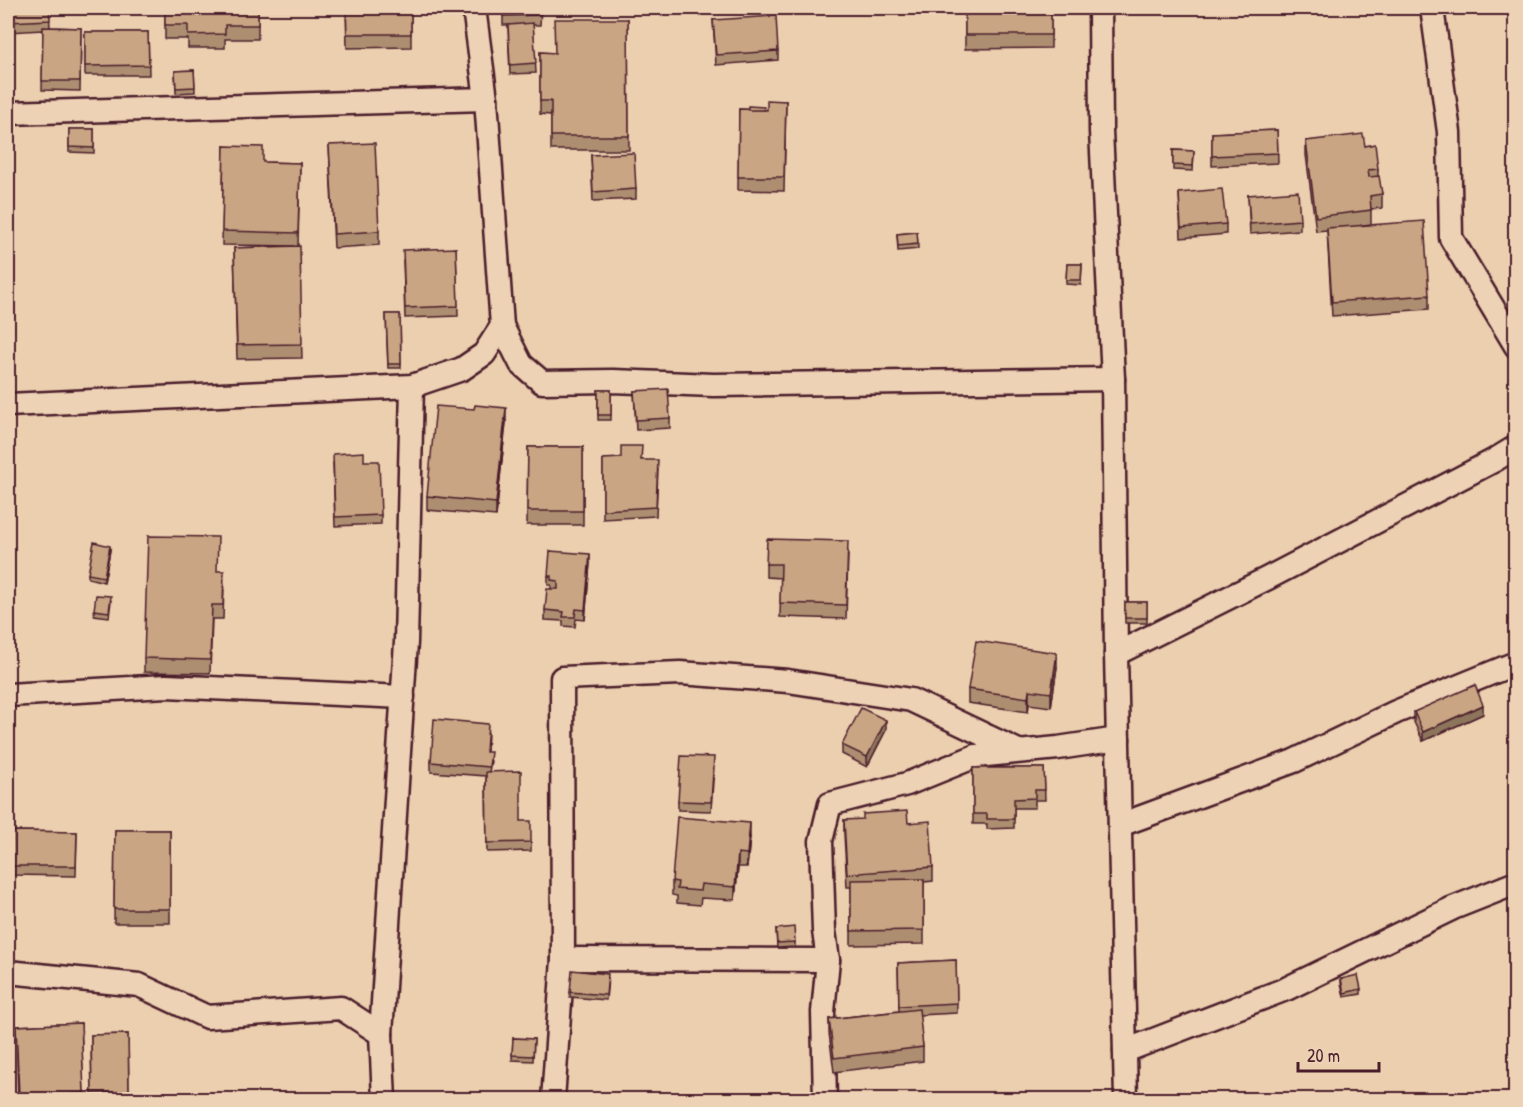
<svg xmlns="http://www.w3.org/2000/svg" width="1523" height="1107" viewBox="0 0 1523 1107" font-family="'Patrick Hand',sans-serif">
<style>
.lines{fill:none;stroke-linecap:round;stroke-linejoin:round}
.street-casing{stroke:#4a1f2b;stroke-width:27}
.street{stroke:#eed2b5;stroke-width:22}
.wall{fill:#ad8e71;stroke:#4a1f2b;stroke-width:1.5}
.shaded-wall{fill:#8d745c;stroke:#4a1f2b;stroke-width:1.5}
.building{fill:#c9a583;stroke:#4a1f2b;stroke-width:1.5}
</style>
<rect width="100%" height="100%" fill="#eccfaf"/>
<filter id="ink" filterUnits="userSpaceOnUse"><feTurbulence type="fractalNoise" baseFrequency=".0167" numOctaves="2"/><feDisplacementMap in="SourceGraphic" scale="12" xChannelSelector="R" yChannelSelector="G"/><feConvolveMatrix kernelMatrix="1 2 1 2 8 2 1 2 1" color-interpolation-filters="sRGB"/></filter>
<g filter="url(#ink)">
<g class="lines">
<g class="street-casing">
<g id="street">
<path d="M1100 8 1101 131 1113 379 1116 654 1126 1100"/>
<path d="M1432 8 1449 132 1451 238 1516 346"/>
<path d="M8 113 486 99 474 8"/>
<path d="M502 326 521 364 542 382 613 381 713 385 1113 379"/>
<path d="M8 405 412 386 462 369 484 354 502 326 486 99"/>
<path d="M1116 654 1268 578 1493 461 1516 447"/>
<path d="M8 695 166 686 403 697"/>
<path d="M1120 825 1294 761 1396 712 1516 663"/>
<path d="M563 959 828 960"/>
<path d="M8 972 139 985 207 1017 341 1008 381 1034 384 1100"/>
<path d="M381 1034 406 642 412 386"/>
<path d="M1125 1051 1286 989 1453 908 1516 883"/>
<path d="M553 1100 563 959 562 678 680 673 788 681 911 700 1018 751"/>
<path d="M825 1100 823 1012 828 960 824 931 821 841 830 804 907 784 976 756 1058 748 1118 739"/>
</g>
</g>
<use href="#street" class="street"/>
</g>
<g class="wall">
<path d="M8 8H49L50 27 81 28 80 91 42 90 43 30 8 32Z"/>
<path d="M165 8H258V39H225V48H188V39H165Z"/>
<path d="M346 8H411V47L347 48Z"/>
<path d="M503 8H541L540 25H533L536 73 510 74 508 25H511H503Z"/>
<path d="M965 8H1051V48L965 49Z"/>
<path d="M628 19 629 150H551V115L540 114V52L554 53Z"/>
<path d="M713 20 778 51V60L716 65Z"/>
<path d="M85 32H148L149 75H85Z"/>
<path d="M194 70 195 92 176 93 175 71Z"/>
<path d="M786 101 784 191 738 190 739 109 767 110Z"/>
<path d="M69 129H94V153L69 152Z"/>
<path d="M1277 130 1278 163 1212 166V133Z"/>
<path d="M1306 141 1365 146 1378 169V176L1382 194V208L1371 209V224L1357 226 1429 295V309L1332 316 1327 230 1316 231 1306 155Z"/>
<path d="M329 145 379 231V245L334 248Z"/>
<path d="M224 146 263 162 300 163 298 246 302 358 237 359 234 248 294 246 222 245Z"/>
<path d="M1173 150 1194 151 1193 171 1173 170Z"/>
<path d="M591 155 636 189V199L593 201Z"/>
<path d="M1179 193 1226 224V234L1181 238Z"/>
<path d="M1248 195 1300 220V230L1250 234Z"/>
<path d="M917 232 918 249 898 251 897 234Z"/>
<path d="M456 248 458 316 405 318 403 260Z"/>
<path d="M1067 264H1082L1081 285 1066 284Z"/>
<path d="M386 314H400L401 368H388Z"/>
<rect x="598" y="390" width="13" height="30"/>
<path d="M634 391 670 418V428L636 430Z"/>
<path d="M506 422 496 516 427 510V496Z"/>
<path d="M528 447H583V525H527Z"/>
<path d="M603 459 642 460 658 469 656 516 603 519Z"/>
<path d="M364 461 381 515V524L335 526 333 463Z"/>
<path d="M110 550 104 582 88 578V574Z"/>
<path d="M848 555 846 619 780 617 781 578 766 577V564Z"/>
<path d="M590 563 585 620 576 619 575 627 563 626V621L545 620V610L551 589V585H548V576Z"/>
<path d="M217 571 224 585 223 619H212L210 673 144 672V658Z"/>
<path d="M111 601 109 617 94 615V610Z"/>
<rect x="1125" y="602" width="22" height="21"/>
<path d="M1057 667 1051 707 1029 704 1028 712 968 703V689Z"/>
<path d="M1414 712 1483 714 1423 741 1414 722Z"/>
<path d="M886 730 867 767 842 754V745Z"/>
<path d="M488 733 487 752 491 761 489 772 521 821 531 842V851L487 852 486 776 431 772V762Z"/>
<path d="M714 767 711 811 678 810V801Z"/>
<path d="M973 768H1044L1045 800H1035V808H1014V828L987 829V824H973Z"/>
<path d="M844 820 908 823 933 867V881L924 882V944L851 945V887H847L844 834Z"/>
<path d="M115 830H170V923H114Z"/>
<path d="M12 831 77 832 76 876 11 875Z"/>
<path d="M750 837 747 867H738L735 900 701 898 700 905 677 903V896L672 895V881Z"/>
<path d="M776 929 795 942V947L777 948Z"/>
<path d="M956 960 957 1013 919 1015 923 1047V1061L834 1072 829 1033V1019L899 1011 898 963Z"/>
<path d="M608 978 606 1000 570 997V992Z"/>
<path d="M1341 979 1361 989V994L1344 997 1341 983Z"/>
<path d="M81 1023 84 1100H18L16 1026Z"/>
<path d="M128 1034 129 1100H92L91 1035Z"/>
<path d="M513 1038 534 1039 533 1061 512 1060Z"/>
</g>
<g class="shaded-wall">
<path d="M506 408V422L496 516V503Z"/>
<path d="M110 546V550L104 582V577Z"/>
<path d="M590 554V563L585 620V610Z"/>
<path d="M1057 653V667L1051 707V693Z"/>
<path d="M1029 690V704L1028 712V698Z"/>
<path d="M1483 705V714L1423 741V732Z"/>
<path d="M886 720V730L867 767V757Z"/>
<path d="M750 823V837L747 867V854Z"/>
<path d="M738 853V867L735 900V887Z"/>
</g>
<g class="building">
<path d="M8 8H49L50 20 8 22Z"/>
<path d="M165 8H258V25H225V34L188 35V25H165Z"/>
<path d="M346 8H411V34H347Z"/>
<path d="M503 8H540V15L503 16Z"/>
<rect x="965" y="8" width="86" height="27"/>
<path d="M776 16 778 51 716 55 713 20Z"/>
<path d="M554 19H628L629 136H551V101H540V52L555 53Z"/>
<path d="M533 23 536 63 510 65 508 25Z"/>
<path d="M43 27 81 28 80 81H42Z"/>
<path d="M85 32H148L149 65 85 66Z"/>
<path d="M194 70 195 87 176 88 175 71Z"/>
<path d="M767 100 786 101 784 177H738L739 109 767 110Z"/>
<path d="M748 106 764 107V110H748Z"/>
<path d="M69 129H94V148L69 147Z"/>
<path d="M1277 130 1278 153 1212 156V133Z"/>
<path d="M1363 134 1365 146 1375 144 1378 169 1368 170 1369 177 1379 176 1382 194 1370 196 1371 210 1316 217 1306 141Z"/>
<path d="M375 143 379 231 334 234 329 145Z"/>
<path d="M224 146 263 147V162L300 163 298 233 222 231Z"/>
<path d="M1173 150 1194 151 1193 166 1173 165Z"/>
<path d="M634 153 636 189 593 192 591 155Z"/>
<path d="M1222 189 1226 224 1181 228 1179 193Z"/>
<path d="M1298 191 1300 220 1250 224 1248 195Z"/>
<path d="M1424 221 1429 295 1332 302 1327 228Z"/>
<path d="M917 232 918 244 898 246 897 234Z"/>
<path d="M300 246 302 344 237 345 234 248Z"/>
<path d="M456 248 458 306 405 308 403 250Z"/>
<path d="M1067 264H1082L1081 280H1066Z"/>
<path d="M386 314H400L401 364H388Z"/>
<path d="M668 389 670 418 636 420 634 391Z"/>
<rect x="598" y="390" width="13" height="25"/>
<path d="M475 405 506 408 496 503 427 496 436 406 474 409Z"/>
<path d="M621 446H642L641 460H658L656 507 603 510V459L621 458Z"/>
<path d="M528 447H583V511H527Z"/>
<path d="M364 452V461H379L381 515 335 517 333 454Z"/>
<path d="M148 536 218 537 217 571H224L223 605H212L210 660 144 658Z"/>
<path d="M767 539 848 541 846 605 780 603 781 564H766Z"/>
<path d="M94 542 110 546 104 577 88 574Z"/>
<path d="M550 551 590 554 585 610 576 609 575 617H563L564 612 545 610 547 589H558V581L551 580V576H548Z"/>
<path d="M96 595 111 596 109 612 94 610Z"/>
<rect x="1125" y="602" width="22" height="16"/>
<path d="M976 641 1057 653 1051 693 1029 690 1028 698 968 689Z"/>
<path d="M1475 685 1483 705 1423 732 1414 712Z"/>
<path d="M861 708 886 720 867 757 842 745Z"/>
<path d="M434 719 488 724 486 752H491L489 767 431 762Z"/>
<path d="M681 756 714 757 711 802 678 801Z"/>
<path d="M973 768H1044L1045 790H1035V798L1014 799V819H987V814H973Z"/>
<path d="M521 771V821H531V842L487 843 486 772Z"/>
<path d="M907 811 908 823 930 821 933 867 847 874 844 820 863 819V814Z"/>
<path d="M677 817 750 823 747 854 738 853 735 887 701 884 700 891 677 889 678 882 672 881Z"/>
<path d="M115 830H170V909H114Z"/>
<path d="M12 831 77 832 76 866H11Z"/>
<path d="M924 879V930L851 931V880Z"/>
<path d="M794 927 795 942 777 943 776 929Z"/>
<path d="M956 960 957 1003 899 1006 898 963Z"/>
<path d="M572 970 608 974 606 995 570 992Z"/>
<path d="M1358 975 1361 989 1344 993 1341 979Z"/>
<path d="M919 1009 923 1047 834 1058 829 1019Z"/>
<path d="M81 1023 84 1093 19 1096 16 1026Z"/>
<path d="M128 1034 129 1092 92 1093 91 1035Z"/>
<path d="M513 1038 534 1039 533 1056 512 1055Z"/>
<path d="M333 1093 351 1094V1100H333Z"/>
</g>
</g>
<rect width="1523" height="1107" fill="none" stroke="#eed2b5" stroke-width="30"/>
<rect x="15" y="15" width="1493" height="1077" fill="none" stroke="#4a1f2b" stroke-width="2" filter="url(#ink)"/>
<path d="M1298 1062v9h81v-9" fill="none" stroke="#4a1f2b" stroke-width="3"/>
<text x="1307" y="1062" font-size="18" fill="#4a1f2b" stroke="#eed2b5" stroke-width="4.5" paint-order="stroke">20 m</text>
</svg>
